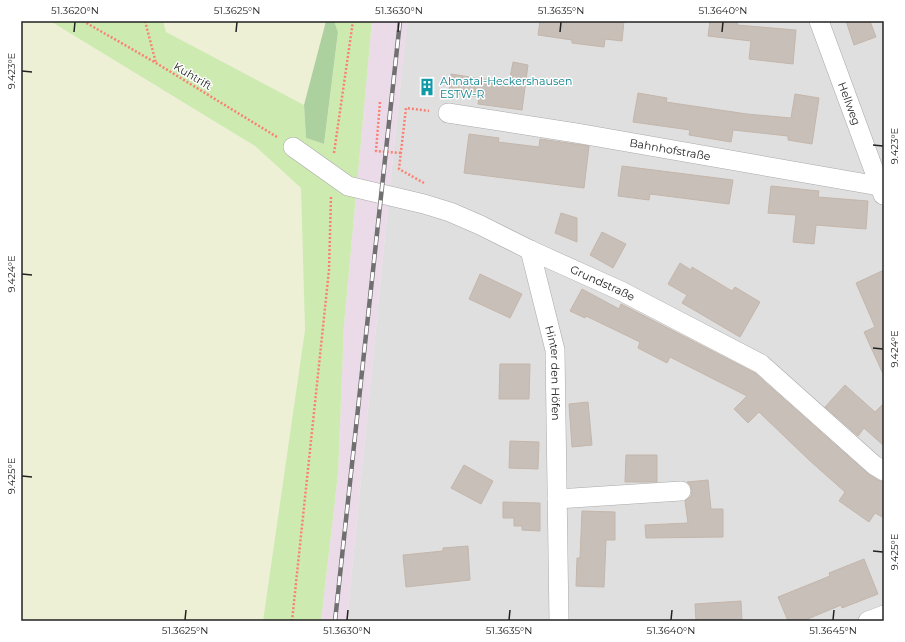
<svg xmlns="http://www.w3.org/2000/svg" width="905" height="642" viewBox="0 0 905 642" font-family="Montserrat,sans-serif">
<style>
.residential{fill:#e0dfdf}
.industrial{fill:#ebdbe8}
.farmland{fill:#eef0d5}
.grass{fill:#cdebb0}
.forest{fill:#add19e}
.building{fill:#c7bfb8;stroke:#c4b6ab}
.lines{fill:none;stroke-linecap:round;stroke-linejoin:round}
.minor-casing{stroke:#a9a9a9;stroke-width:20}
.path{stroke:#fa8072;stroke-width:2.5;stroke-dasharray:2 2;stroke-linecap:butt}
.minor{stroke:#fff;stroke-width:19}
.rail-casing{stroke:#707070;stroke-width:4.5}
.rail{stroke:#fff;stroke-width:3;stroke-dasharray:9;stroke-linecap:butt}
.ticks{fill:none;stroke:#222;stroke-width:1.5}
.labels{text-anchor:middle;stroke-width:3;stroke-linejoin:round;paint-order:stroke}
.street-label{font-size:11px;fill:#222;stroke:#fff}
.culture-label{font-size:11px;fill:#0d838f;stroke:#fff;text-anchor:start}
.neatline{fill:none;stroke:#222;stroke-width:1.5}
.ticks-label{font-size:10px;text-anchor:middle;fill:#222}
</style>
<rect width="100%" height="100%" fill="#f2efe9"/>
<path class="residential" d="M407 21H884V621H347L388 206Z"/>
<path class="industrial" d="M372 21H407L388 206 347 621H321L338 474 344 325Z"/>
<g class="farmland">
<path d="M21 21H50L255 146 301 188 305 330 263 621H21Z"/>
<path d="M163 21H326L304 105 166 32Z"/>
</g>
<path class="grass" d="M50 21H163L166 32 304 105 306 138 324 144 338 32 334 21H372L344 325 338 474 321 621H263L305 330 301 188 255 146Z"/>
<path class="forest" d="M326 21H334L338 32 324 144 306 138 304 105Z"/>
<g class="building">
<path d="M540 21H624L622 41 605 39 604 47 572 43V40L538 35Z"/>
<path d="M710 21H738L737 25 796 30 793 64 749 59 751 41 708 36Z"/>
<path d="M846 21H870L876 37 854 45Z"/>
<path d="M513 62 528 65 522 110 478 104 479 97 449 93 451 74 509 83Z"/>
<path d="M638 93 667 98 666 102 747 114 791 118 795 94 819 98 812 144 788 140V136L733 130 731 142 689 135 690 130 633 122Z"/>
<path d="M469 134 499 138 498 142 539 147 540 139 589 146 584 188 464 173Z"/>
<path d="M622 166 733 180 729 204 650 194 649 200 618 196Z"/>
<path d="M771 186 819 191 818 197 868 201 866 229 816 225 814 244 793 242 796 215 768 213Z"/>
<path d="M561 213 577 218V242L555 233Z"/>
<path d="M602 232 626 244 613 268 590 255Z"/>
<path d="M680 263 691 270 692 267 732 291 735 287 760 302 740 337 682 303 687 295 668 284Z"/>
<path d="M884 270V376L864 332 875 327 856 283Z"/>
<path d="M480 274 522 294 510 318 469 299Z"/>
<path d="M582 289 619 309 621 304 755 373 867 473 878 480 884 482V518L875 513 869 522 839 501 845 492 809 460 759 412 748 423 734 409 747 396 670 357 667 363 638 348 640 342 586 316 585 318 570 311Z"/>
<path d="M500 364H530L529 399H499Z"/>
<path d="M845 385 875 412 884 403V446L864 428 858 436 825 407Z"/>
<path d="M588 402 592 445 572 447 569 404Z"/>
<path d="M510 441 539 442 538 469 509 468Z"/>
<path d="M626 455H657V482H625Z"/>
<path d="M464 465 493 481 481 504 451 488Z"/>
<path d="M708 480 711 509H723V537L646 538 645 525 688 523 685 501 691 496 692 491 690 485 687 482Z"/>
<path d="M503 502 540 503V531L522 530V526H514V518H503Z"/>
<path d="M582 511 615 512V540H606L604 587 576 586 577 558H580Z"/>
<path d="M468 546 470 580 406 587 403 555 443 551V548Z"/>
<path d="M864 559 878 594 842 608 841 605 803 621H788L778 597 830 576 829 573Z"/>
<path d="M741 601 742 621H696L695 604Z"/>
</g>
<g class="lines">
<g class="minor-casing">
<g id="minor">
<path id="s1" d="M819 21 883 195"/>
<path id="s2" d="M448 113 576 133 879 186"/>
<path id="s3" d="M293 147 348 186 424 204 450 212 480 225 530 250 621 291 761 364 874 465 884 471"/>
<path id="s4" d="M530 250 555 350 559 621"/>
<path d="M557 499 681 491"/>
<path d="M868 621 884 615"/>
</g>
</g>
<g class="path">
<path d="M83 21 156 63 277 137"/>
<path d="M145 21 156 63"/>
<path d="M380 102 376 151 401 153"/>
<path d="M334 153 353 21"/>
<path d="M424 183 399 169 406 108 429 111"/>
<path d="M292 621 329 270 331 197"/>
</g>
<use href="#minor" class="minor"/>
<g class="rail-casing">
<path id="rail" d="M335 621 400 21"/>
</g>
<use href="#rail" class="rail"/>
</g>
<path class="ticks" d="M74 32 75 22M236 32 237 22M398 32 399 22M560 32 561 22M722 32 723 22M22 71 32 72M873 145 883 146M22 274 32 275M873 348 883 349M22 476 32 477M873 551 883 552M185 620 186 610M347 620 348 610M509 620 510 610M671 620 672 610M833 620 834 610"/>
<defs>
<g id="building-bare" transform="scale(1.38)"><path d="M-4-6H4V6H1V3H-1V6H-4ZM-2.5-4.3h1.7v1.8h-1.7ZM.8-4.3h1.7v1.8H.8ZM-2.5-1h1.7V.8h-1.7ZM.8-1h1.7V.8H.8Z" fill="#0f9aa8" stroke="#fff" stroke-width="2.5" paint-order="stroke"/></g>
</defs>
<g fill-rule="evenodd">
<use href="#building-bare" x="427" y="87"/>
</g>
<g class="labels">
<g class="street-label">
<text transform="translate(193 76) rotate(31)" y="4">Kuhtrift</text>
<text dy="4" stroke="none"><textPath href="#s1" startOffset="88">Hellweg</textPath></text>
<text dy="4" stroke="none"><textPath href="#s2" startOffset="225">Bahnhofstraße</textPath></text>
<text dy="4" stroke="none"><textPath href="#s3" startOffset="341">Grundstraße</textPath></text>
<text dy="4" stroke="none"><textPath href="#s4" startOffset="126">Hinter den Höfen</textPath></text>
</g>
<g class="culture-label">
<text x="440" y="85">Ahnatal-Heckershausen<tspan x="440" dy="13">ESTW-R</tspan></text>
</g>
</g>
<rect width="905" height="642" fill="none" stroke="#ffffff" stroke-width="44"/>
<rect x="22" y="22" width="861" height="598" class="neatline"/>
<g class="ticks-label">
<text x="75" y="14">51.3620°N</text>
<text x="237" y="14">51.3625°N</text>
<text x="399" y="14">51.3630°N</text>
<text x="561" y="14">51.3635°N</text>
<text x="723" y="14">51.3640°N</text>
<text transform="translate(11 71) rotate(-90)" y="4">9.423°E</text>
<text transform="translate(894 146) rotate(-90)" y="4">9.423°E</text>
<text transform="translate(11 274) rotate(-90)" y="4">9.424°E</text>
<text transform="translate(894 349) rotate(-90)" y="4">9.424°E</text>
<text transform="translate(11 476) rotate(-90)" y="4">9.425°E</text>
<text transform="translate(894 552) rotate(-90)" y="4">9.425°E</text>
<text x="185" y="634">51.3625°N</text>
<text x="347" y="634">51.3630°N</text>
<text x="509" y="634">51.3635°N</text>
<text x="671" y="634">51.3640°N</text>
<text x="833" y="634">51.3645°N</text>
</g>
</svg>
